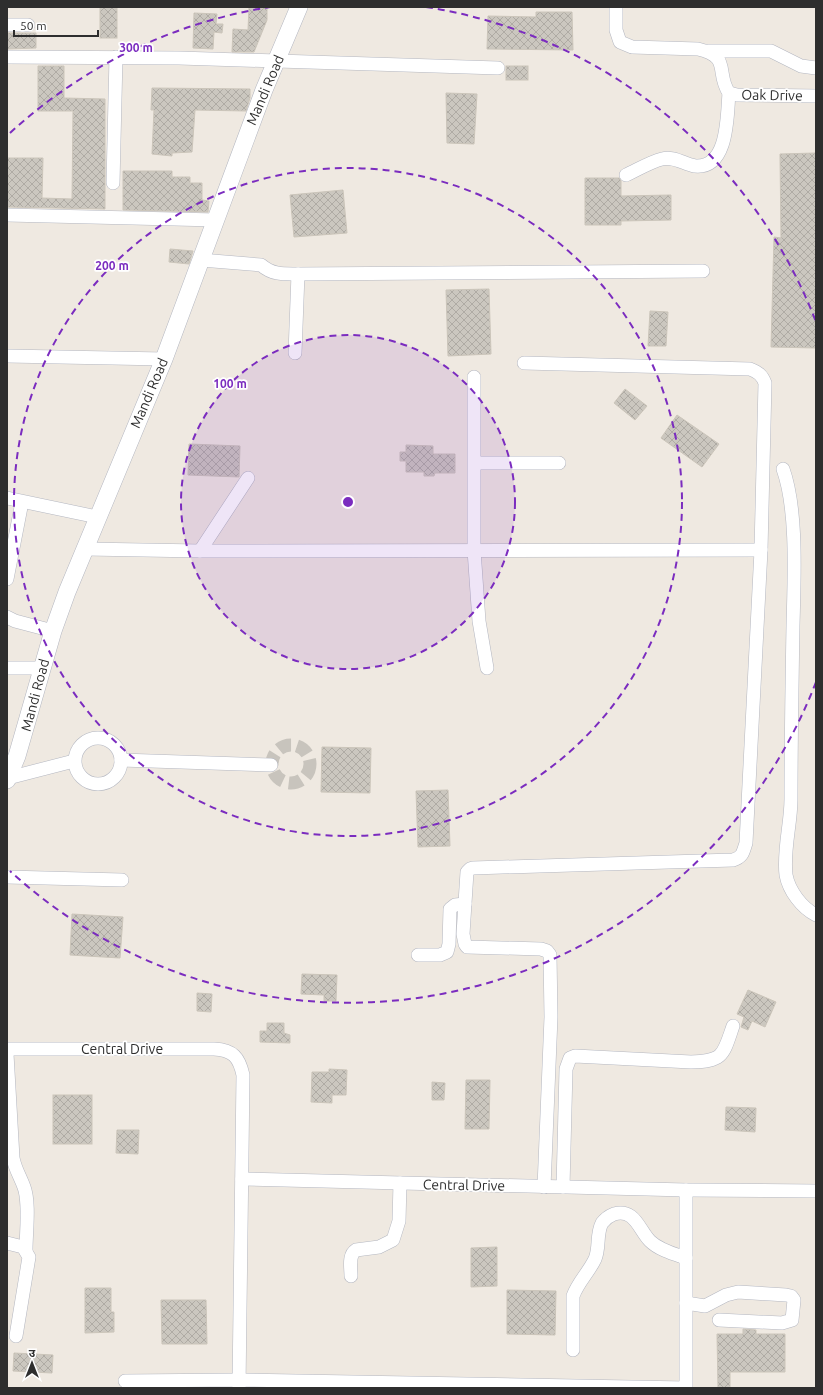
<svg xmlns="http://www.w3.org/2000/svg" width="823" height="1395" viewBox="0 0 823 1395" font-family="Ubuntu,'Noto Sans Devanagari',sans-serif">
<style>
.building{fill:url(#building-cross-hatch);stroke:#cbc5ba}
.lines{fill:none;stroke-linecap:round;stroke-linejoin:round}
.minor-tunnel{stroke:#c8c4bd;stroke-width:13;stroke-dasharray:13 6;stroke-linecap:butt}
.minor-casing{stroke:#b4b7c1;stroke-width:14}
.tertiary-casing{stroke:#b4b7c1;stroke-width:18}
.minor{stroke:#fff;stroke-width:13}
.tertiary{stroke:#fff;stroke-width:17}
.ring{fill:none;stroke:#7b2cbf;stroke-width:2;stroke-dasharray:7 5}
.labels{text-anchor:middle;stroke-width:3.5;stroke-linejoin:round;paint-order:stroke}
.street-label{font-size:14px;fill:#2e2e2e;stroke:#fff}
.centre{fill:#7b2cbf;stroke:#fff;stroke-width:2}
.ring-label{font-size:12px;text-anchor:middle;font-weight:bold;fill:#7b2cbf;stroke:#fff;stroke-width:3.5;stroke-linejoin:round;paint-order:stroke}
</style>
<defs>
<pattern id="building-cross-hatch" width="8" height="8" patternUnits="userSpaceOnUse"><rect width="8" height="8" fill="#cbc7bf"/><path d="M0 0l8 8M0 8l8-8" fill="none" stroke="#afaba4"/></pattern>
</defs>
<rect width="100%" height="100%" fill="#efe9e1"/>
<g class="building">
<rect x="100" y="7" width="17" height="31"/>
<path d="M249 7 267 8V20L254 52H232L233 29 248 30Z"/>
<path d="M536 12H572L573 50 487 49 488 16 536 17Z"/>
<path d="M194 13 217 14 216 24H223L222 33 214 32 213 49 193 48Z"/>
<path d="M7 33H36V48L7 49Z"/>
<path d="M38 66H64V98L105 99V209L7 207V158H43L42 198 72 199 73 111H38Z"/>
<rect x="506" y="66" width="22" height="14"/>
<path d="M152 88 250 89V98L246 111 195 110 192 152 172 153V156L152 154 154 110H151Z"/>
<path d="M446 93 477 94 474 144 447 143Z"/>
<path d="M816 153V348L771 347 774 237 781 238 780 154Z"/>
<path d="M123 171H172V177H190V183H202V200L209 201 208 212 123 210Z"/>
<path d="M585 178H619L621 181V196L671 195V220L621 221V225H585Z"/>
<path d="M343 190 347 233 294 237 290 195Z"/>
<path d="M170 249 193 251 189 264 169 262Z"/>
<path d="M489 289 491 354 448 356 446 290Z"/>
<path d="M650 311 668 312 666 346H648Z"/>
<path d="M625 389 647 406 635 420 614 403Z"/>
<path d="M677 415 719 444 702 467 661 438Z"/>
<path d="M189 444 240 446 239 477 188 475Z"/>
<path d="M406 445 433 446V454H455V473H435L434 476H424V472H406V461H400V452H406Z"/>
<path d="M322 747 371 748 370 793 321 792Z"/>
<path d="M448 790 450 846 418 847 416 791Z"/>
<path d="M72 914 123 917 120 958 70 955Z"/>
<path d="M302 974 337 975 336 1001H324V995L301 994Z"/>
<path d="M748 990 776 1002 765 1027 752 1021 748 1030 741 1027 744 1017 737 1014Z"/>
<path d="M197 993 212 994 211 1012 197 1011Z"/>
<path d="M267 1023H284V1033L290 1035V1043L260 1042V1031H267Z"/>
<path d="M329 1069 347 1070 346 1095H332V1103L311 1102 312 1072H329Z"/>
<path d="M466 1080H490L489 1129H465Z"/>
<path d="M432 1082 445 1083 444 1100H432Z"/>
<rect x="53" y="1095" width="39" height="49"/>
<path d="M726 1107 756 1108 755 1132 725 1130Z"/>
<path d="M117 1130H139L138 1154 116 1153Z"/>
<path d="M497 1247V1286L471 1287V1248Z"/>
<path d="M85 1288H111V1312H114V1332L85 1333Z"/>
<path d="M507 1290 556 1291 555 1335 507 1334Z"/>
<path d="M161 1300H206L207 1344H162Z"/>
<path d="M743 1329 756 1330V1334H785V1372H730V1388H718L717 1334H743Z"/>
<path d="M14 1353 53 1355 52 1373 13 1371Z"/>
</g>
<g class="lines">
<circle class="minor-tunnel" cx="291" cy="764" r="19"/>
<g class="minor-casing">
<g id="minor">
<path d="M616 7V30L620 42 632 47 698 49C732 57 715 72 729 93 727 114 729 169 695 166 684 164 674 156 662 159 650 162 637 170 626 175"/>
<path d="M7 25H28"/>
<path d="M708 51H771L801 66 816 68"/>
<path d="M7 57 179 58 498 68"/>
<path d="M729 93 737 95 816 96"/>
<path d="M113 183 116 57"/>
<path d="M7 215 216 220"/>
<path d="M201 260 261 265C273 275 283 274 298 274L703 271"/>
<path d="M295 353 298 274"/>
<path d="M7 356 164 359"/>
<path d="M524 363 750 369C758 372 762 375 765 383L761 550 746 843C743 852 743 857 733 860L473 868 470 869 467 872 463 934 465 944 467 947 541 949 547 951 550 955 551 1017 544 1187"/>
<path d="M474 377V550L479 621 487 668"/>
<path d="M475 463H559"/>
<path d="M783 469C798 511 794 581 793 626 792 684 791 742 791 799 791 824 783 850 786 875 789 891 802 908 816 915"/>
<path d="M7 498 97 517"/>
<path d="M86 549 200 551 761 550"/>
<path d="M200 551 248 478"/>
<path d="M7 579 22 502"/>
<path d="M7 617 15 621 53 631"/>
<path d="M7 668H42"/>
<circle cx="98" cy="761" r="23"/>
<path d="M121 760 271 765"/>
<path d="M8 778 74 761"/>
<path d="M7 877 122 880"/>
<path d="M418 955H440L447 952 449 944 450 909 455 905 465 904"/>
<path d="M7 1049H214C233 1050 239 1057 243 1075L239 1388"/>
<path d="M7 1054 13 1158C15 1169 20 1176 24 1187 30 1203 26 1232 26 1250"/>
<path d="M242 1179 686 1190 816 1191"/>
<path d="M563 1187 566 1069 570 1058 575 1056 691 1062C724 1061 723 1055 733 1026"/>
<path d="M7 1243 23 1247 29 1257 16 1336"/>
<path d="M351 1276C351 1268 348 1255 356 1250L379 1247 393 1240 399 1221 400 1183"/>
<path d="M686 1303 705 1306 726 1295 738 1292 786 1295 791 1296 794 1300 792 1320 782 1323 719 1320"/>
<path d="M573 1350V1296C578 1282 589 1272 595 1259 600 1248 596 1234 602 1223 605 1219 609 1216 614 1214 635 1208 639 1230 650 1241 659 1250 674 1254 686 1258"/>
<path d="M125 1381 239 1380 686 1388V1190"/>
</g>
</g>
<g class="tertiary-casing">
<path id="tertiary" d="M7 780 17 756 53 631 67 592 164 359 264 90 299 7"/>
</g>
<use href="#minor" class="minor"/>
<use href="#tertiary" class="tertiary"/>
</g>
<circle cx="348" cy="502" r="167" fill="#7b2cbf" fill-opacity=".12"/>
<g class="ring">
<circle cx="348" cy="502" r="167"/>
<circle cx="348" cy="502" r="334"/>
<path d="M816 682A501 501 0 0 1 10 871M10 133A501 501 0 0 1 270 7M426 7A501 501 0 0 1 816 322"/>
</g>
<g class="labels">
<g class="street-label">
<text transform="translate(265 90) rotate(-67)" y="5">Mandi Road</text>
<text transform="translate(772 95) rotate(1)" y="5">Oak Drive</text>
<text transform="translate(149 393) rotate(-67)" y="5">Mandi Road</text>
<text transform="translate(35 695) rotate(-75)" y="5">Mandi Road</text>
<text x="122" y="1054">Central Drive</text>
<text transform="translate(464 1185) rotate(1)" y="5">Central Drive</text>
</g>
</g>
<circle cx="348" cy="502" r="6" class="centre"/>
<g class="ring-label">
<text x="136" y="52">300 m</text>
<text x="112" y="270">200 m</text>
<text x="230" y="388">100 m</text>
</g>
<rect width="823" height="1395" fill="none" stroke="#2e2e2e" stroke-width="16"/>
<g transform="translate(32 1363)" stroke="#ffffff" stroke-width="3" paint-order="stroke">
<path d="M0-3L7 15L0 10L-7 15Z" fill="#2e2e2e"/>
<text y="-6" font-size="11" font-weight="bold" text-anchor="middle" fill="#2e2e2e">उ</text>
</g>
<path d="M14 30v6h84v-6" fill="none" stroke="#2e2e2e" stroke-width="2"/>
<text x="20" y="30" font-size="12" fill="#2e2e2e" stroke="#ffffff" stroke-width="3" paint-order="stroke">50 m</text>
</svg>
